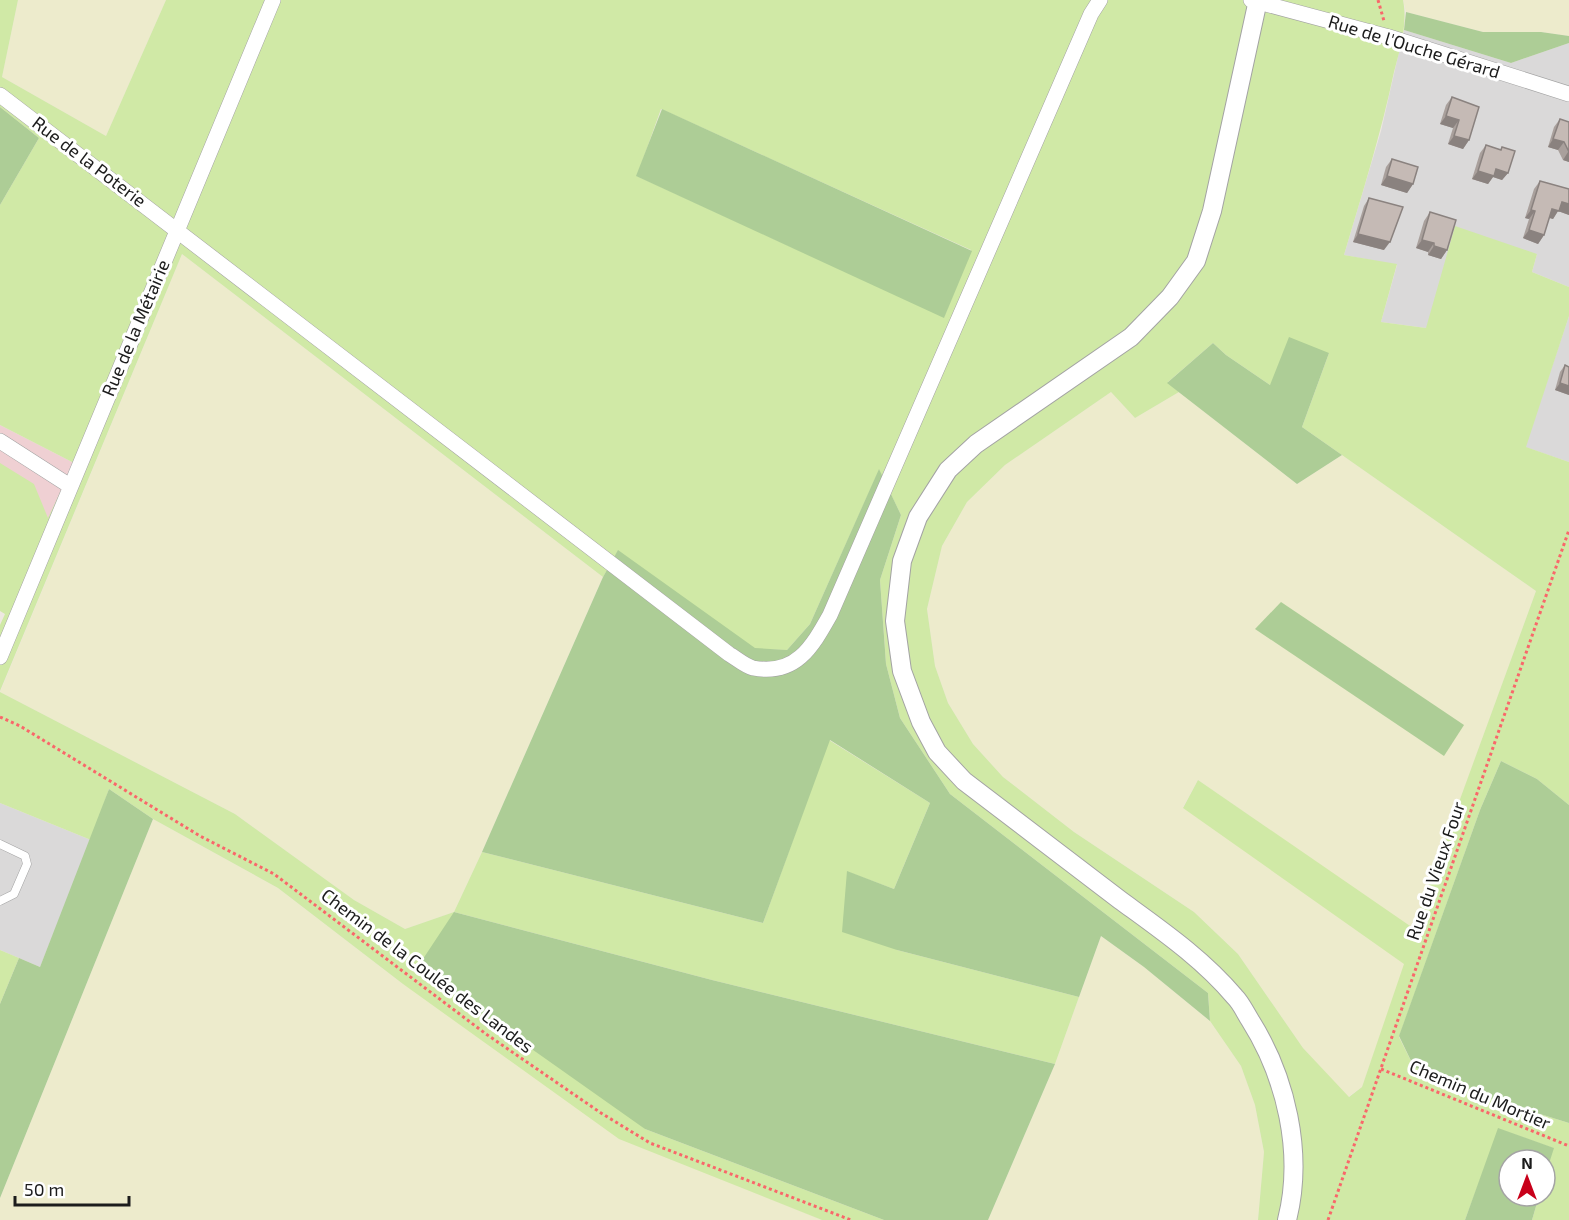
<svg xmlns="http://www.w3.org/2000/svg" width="1569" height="1220" viewBox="0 0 1569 1220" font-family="'Exo 2',sans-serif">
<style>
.residential{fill:#dad9d9}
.commercial{fill:#efd0d3}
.farmland{fill:#edebcc}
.grass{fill:#d0e9a6;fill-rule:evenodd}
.forest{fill:#adcd96}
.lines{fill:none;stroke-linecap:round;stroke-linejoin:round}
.service-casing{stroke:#a3a3a3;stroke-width:9}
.minor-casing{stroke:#a3a3a3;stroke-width:16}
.tertiary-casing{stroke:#a3a3a3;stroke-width:20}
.path{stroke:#f9676a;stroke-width:3;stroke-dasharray:3 3;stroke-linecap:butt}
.service{stroke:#fff;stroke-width:8}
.minor{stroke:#fff;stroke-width:15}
.tertiary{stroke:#fff;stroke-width:18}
.wall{fill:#a9a09c}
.shaded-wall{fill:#8a827f}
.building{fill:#c5bab5;stroke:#8a827f;stroke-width:1.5}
.labels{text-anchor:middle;stroke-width:6;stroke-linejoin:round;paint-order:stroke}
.street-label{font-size:18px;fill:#1c1c1c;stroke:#fff}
</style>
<rect width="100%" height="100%" fill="#eee8e1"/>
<g class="residential">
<path d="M1404 30 1511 63 1569 43V287L1532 272 1537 254 1426 328 1381 322 1397 265 1344 255 1381 131Z"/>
<path d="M1569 316V462L1525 447Z"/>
<path d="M0 803 91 840 40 967 0 950Z"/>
</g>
<path class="commercial" d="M0 425 74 463 48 519 0 611Z"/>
<g class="farmland">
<path d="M18 0H166L106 136 2 77Z"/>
<path d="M1403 0H1569V36L1541 32H1483L1406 12Z"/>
<path d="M182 254 603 577 482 852 454 912 405 929 354 900 235 814 0 692Z"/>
<path d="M1111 392 1135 418 1179 392 1297 484 1342 455 1536 591 1413 929 1198 780 1183 807 1405 964 1362 1087 1348 1097 1303 1048 1238 954 1194 912 1074 832 1003 777 973 744 948 703 935 666 927 609 942 546 967 502 1005 465Z"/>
<path d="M153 819 278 888 403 984 739 1185 822 1220H0V1198Z"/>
<path d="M1101 936 1144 967 1210 1021 1241 1066 1255 1105 1264 1152 1258 1220H988L1055 1064Z"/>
</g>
<g class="grass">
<path d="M0 0H18L2 77 106 136 166 0H1403C1408 24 1400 49 1394 72 1381 134 1362 194 1344 255L1397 264 1381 322 1426 328 1455 226 1537 254 1532 272 1569 287V316L1526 447 1569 462V805L1537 779 1501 761 1480 810 1399 1037 1414 1067 1492 1099 1569 1123V1220H1532L1539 1196H1545V1176L1553 1148 1499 1129 1465 1220H1258L1264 1152 1255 1105 1241 1066 1210 1021 1208 993 950 794 900 718 886 664 880 580 901 515 879 470 810 624 787 650 755 649 618 551 603 577 182 254 0 691V625L5 614 0 611V463L34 484 48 518 74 463 0 425V205L39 138 0 107ZM661 109 971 250 944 317 637 176ZM1213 343 1226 355 1270 385 1329 353 1302 427 1536 591 1413 928 1198 780 1183 808 1404 964 1362 1087 1349 1097 1303 1048 1238 954 1194 912 1074 832 1003 777 973 744 948 703 935 666 927 609 942 546 967 502 1005 465 1111 392 1135 418 1179 392 1168 382Z"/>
<path d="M0 692 235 814 354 900 405 929 454 912 482 852 763 923 829 740 930 803 894 889 848 872 897 950 1079 997 1055 1064 712 980 454 912 645 1129 884 1220H822L619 1139 403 984 278 888 153 819 109 789 91 840 0 803Z"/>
<path d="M0 950 19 958 0 1004Z"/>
</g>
<g class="forest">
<path d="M1406 12 1483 32H1541L1569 36V43L1511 63 1404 30Z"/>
<path d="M0 107 39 138 0 205Z"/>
<path d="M662 109 972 251 944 318 636 176Z"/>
<path d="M1289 337 1329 353 1302 427 1342 455 1297 484 1167 383 1213 343 1226 355 1270 385Z"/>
<path d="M879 469 901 515 880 580 886 664 900 718 950 794 1208 993 1210 1021 1144 967 1101 936 1079 997 897 950 842 932 847 871 894 889 930 803 830 740 763 923 482 852 603 577 618 550 755 648 787 650 810 624Z"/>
<path d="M1281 602 1464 725 1444 756 1255 629Z"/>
<path d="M1501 761 1537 779 1569 805V1123L1492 1099 1414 1067 1399 1036 1480 810Z"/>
<path d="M109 789 153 819 0 1198V1004L19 958 40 967Z"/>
<path d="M454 912 712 980 1055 1064 988 1220H884L645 1129 417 968Z"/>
<path d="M1498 1128 1554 1148 1545 1176V1160H1509V1196H1539L1532 1220H1465Z"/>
</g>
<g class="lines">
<g class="service-casing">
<path id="service" d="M0 844 25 856 27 864 14 894 0 901"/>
</g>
<g class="minor-casing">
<g id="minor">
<path d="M1251 0 1389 37 1569 94"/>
<path d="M0 95 729 654C736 658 745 666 753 668 796 676 812 647 830 615L1091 14 1100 0"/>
<path d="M0 441 70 486"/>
<path d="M0 657 273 0"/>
</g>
</g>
<g class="tertiary-casing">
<path id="tertiary" d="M1258 0 1212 211 1196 261 1170 297 1131 337 976 444 948 470 918 517 902 561 895 621 902 671 921 722 937 752 964 781C1016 821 1068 860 1120 900 1161 930 1202 958 1235 997 1241 1003 1245 1012 1250 1020 1286 1077 1304 1153 1287 1220"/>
</g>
<g class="path">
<path d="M1378 0 1384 21"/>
<path d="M0 717 20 726 200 836 274 874 486 1034 601 1113 650 1143 851 1220"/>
<path d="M1381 1069 1569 1146"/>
<path d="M1328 1220 1569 530"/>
</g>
<use href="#service" class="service"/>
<use href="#minor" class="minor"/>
<use href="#tertiary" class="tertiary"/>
</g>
<g class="wall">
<path d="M1452 97 1469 140 1463 149 1448 144 1453 128 1440 124 1446 105Z"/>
<path d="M1560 119 1569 122V162L1563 160 1558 150 1548 147 1554 127Z"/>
<path d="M1486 145 1500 150 1502 147 1508 173 1502 180 1493 177 1488 184 1472 179 1480 153Z"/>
<path d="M1392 159 1413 184 1407 193 1381 185 1386 167Z"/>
<path d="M1540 181 1569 189V215L1558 211 1553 219 1549 218 1544 235 1538 244 1523 238 1529 219 1525 218 1534 189Z"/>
<path d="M1369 198 1384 250 1353 242 1364 206Z"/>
<path d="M1430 212 1447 250 1441 259 1428 255V252L1416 248 1424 221Z"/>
<path d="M1565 365 1569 395 1555 390 1560 372Z"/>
</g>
<g class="shaded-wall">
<path d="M1446 116 1459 120 1453 128 1440 124Z"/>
<path d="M1454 136 1469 140 1463 149 1448 144Z"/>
<path d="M1553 139 1564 142 1558 150 1548 147Z"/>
<path d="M1568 152H1569V162L1563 160Z"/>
<path d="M1496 169 1508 173 1502 180 1493 177 1488 184 1472 179 1478 171Z"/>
<path d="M1387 176 1413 184 1407 193 1381 185Z"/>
<path d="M1562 202 1569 204V215L1558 211 1553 219 1547 217 1552 209Z"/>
<path d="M1531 210 1535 211 1529 219 1525 218Z"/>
<path d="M1529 230 1544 235 1538 244 1523 238Z"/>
<path d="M1358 234 1390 242 1384 250 1353 242Z"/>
<path d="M1422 240 1434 243 1428 252 1416 248Z"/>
<path d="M1434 246 1447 250 1441 259 1428 255Z"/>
<path d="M1560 383 1569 386V395L1555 390Z"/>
</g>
<g class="building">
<path d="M1452 97 1479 107 1469 140 1454 136 1459 120 1446 116Z"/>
<path d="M1560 119 1569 122V152L1564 142 1553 139Z"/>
<path d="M1486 145 1501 150 1502 147 1515 151 1508 173 1496 169 1494 176 1478 171Z"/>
<path d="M1392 159 1418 167 1413 184 1387 176Z"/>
<path d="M1540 181 1569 189V204L1562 202 1559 211 1552 209 1544 235 1529 230 1535 211 1531 210Z"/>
<path d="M1369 198 1403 207 1390 242 1358 234Z"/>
<path d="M1430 212 1456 220 1447 250 1434 246V243L1422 240Z"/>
<path d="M1565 365 1569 367V386L1560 383Z"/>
</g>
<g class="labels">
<g class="street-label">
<text transform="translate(1414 47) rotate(17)" y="6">Rue de l'Ouche Gérard</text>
<text transform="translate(89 162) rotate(37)" y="6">Rue de la Poterie</text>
<text transform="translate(136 328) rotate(-67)" y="6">Rue de la Métairie</text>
<text transform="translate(1436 871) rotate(-71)" y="6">Rue du Vieux Four</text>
<text transform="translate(427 971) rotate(37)" y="6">Chemin de la Coulée des Landes</text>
<text transform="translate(1480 1095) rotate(23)" y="6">Chemin du Mortier</text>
</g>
</g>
<g transform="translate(1527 1178)"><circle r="28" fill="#ffffff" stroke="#a4a4a4" stroke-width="1.5"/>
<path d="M0-4.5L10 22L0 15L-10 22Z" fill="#c8001a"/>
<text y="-9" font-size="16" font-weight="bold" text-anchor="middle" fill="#1c1c1c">N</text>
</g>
<path d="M15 1196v9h114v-9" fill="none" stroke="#1c1c1c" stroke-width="3"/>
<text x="24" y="1196" font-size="18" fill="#1c1c1c" stroke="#ffffff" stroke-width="4.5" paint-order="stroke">50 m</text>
</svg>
